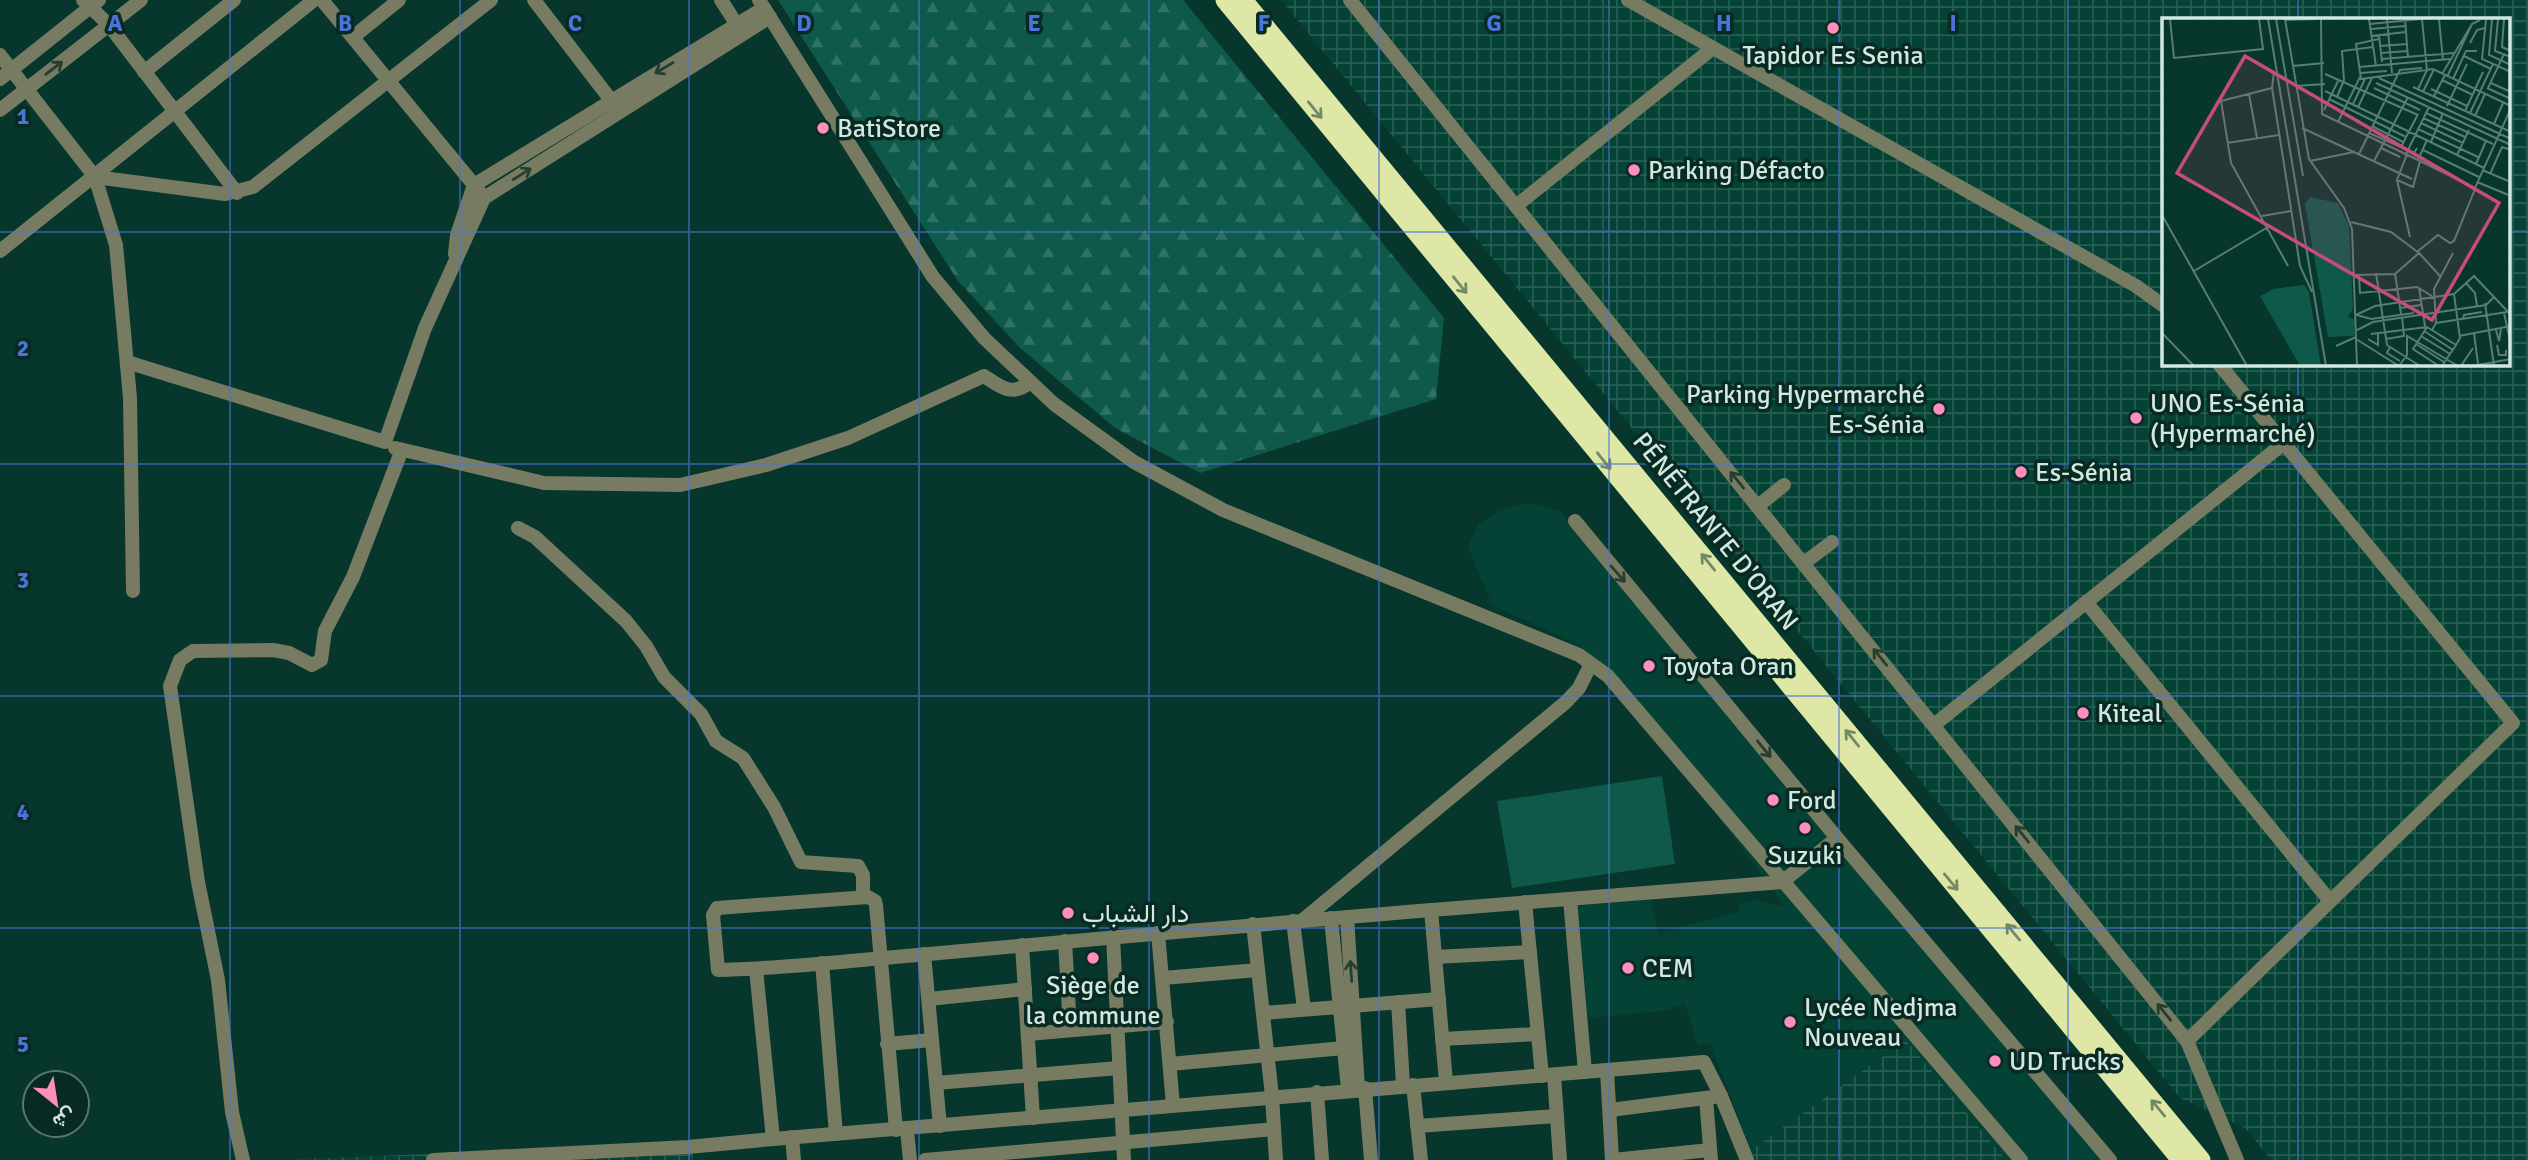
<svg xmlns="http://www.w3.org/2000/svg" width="2528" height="1160" viewBox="0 0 2528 1160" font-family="Signika,Vazirmatn,sans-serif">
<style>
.built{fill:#034235}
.industrial{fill:url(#industrial-grid);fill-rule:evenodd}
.green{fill:#0e5949}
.forest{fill:url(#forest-firs)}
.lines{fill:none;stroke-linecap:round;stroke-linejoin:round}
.minor{stroke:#777b61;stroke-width:14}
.highway{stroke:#dee7a5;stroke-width:19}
.oneway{stroke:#243e32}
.oneway2{stroke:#738864}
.grid{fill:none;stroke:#4a74da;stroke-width:2;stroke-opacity:0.55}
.poi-dot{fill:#fe8ebd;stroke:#082a22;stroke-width:2.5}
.labels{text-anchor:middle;stroke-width:7;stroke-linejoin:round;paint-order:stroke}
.poi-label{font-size:26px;fill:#d1e8e0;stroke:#082a22;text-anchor:start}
.street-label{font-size:26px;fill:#d1e8e0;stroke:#082a22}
.inset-road{fill:none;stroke:#577d74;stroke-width:2}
.view{fill:#c64c7c;fill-opacity:0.15;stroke:#c64c7c;stroke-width:3.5}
.inset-edge{fill:none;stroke:#d1e8e0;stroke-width:3.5}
.grid-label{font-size:23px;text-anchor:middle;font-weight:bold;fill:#4a74da;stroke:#082a22;stroke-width:7;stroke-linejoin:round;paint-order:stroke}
</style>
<defs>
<pattern id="industrial-grid" width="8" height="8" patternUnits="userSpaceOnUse" patternTransform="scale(1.75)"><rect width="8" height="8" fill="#034235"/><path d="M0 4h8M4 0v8" fill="none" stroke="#275d52"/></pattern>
<pattern id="forest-firs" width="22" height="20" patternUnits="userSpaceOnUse" patternTransform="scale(1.75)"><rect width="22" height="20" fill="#0e5949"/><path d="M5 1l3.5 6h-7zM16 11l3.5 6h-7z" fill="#307163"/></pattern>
</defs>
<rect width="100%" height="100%" fill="#06362c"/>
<path class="built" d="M1528 503 1559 510 2113 1160H2006L1906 1040 1751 1150 1710 1043 1698 1045 1685 1004 1663 1011 1588 1018 1578 906 1650 900 1659 933 1740 911 1738 904 1755 900 1786 907 1606 668 1579 645 1492 605 1468 547 1478 524 1499 511Z"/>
<g class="industrial">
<path d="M1281 0H2528V1160H2271L2245 1128 2180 1098ZM2164 19H2509V364H2164Z"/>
<path d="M1906 1040 2006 1160H1755L1751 1150Z"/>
<path d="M692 1143 693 1160H284Z"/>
</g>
<path class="green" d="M1662 776 1675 864 1512 888 1497 801Z"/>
<path class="forest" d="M778 0H1183L1444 318 1436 399 1200 473 1115 428 1020 348 958 281Z"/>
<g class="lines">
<g class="minor">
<path d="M83 0 109 25 237 193"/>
<path d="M322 0 479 191"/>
<path d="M534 0 617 108"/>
<path d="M721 0 737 25"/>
<path d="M759 0 933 277 984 338 1054 404 1134 462 1223 510 1579 655 1608 676 2021 1160"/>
<path d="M1350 0 2187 1041 2237 1160"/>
<path d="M1628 0 2136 286 2164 306"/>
<path d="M353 37 399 0"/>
<path d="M0 55 95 177 116 245 130 398 133 591"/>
<path d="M144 72 234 0"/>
<path d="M0 79 99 0"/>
<path d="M0 110 141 0"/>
<path d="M95 177 225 194 253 187 491 0"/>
<path d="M1516 206 1713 48"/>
<path d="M0 251 314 0"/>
<path d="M455 254 457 235 474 185 764 8"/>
<path d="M127 362 385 442 425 328 484 198 770 17"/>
<path d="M395 448 544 483 680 485 766 465 848 438 984 376C1002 388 1012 397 1030 382"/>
<path d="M1758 506 1784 485"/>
<path d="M1575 521 1837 838 2110 1160"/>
<path d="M518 528 535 537 626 621 646 646 664 677 701 714 716 741 743 758 774 807 801 862 858 866 863 875V897"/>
<path d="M1804 563 1832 542"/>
<path d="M2086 602 2330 901"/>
<path d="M1934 725 2284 443"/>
<path d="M1570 899 1585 1072"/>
<path d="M1525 902 1542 1076"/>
<path d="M1431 910 1446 1082"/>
<path d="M1347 917 1358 1088"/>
<path d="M1331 918 1348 1089"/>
<path d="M1303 920 1566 702 1579 688 1591 664"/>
<path d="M1293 921 1304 1009"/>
<path d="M1253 924 1272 1096 1276 1160"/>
<path d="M1158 933 1173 1105"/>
<path d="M1113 937 1124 1160"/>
<path d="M1065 941 1070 1030"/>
<path d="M1022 945 1033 1118"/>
<path d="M924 954 940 1126"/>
<path d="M1435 957 1530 952"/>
<path d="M822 963 836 1134"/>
<path d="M1163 978 1258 970"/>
<path d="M929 999 1025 989"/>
<path d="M1398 1002 1403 1085"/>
<path d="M1263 1013 1439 999"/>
<path d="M1028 1034 1167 1022"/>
<path d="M1442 1039 1538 1034"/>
<path d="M2187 1041 2513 723 2219 364"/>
<path d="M887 1044 932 1040"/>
<path d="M1170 1064 1344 1048"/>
<path d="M1607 1070 1612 1160"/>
<path d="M1554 1075 1560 1160"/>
<path d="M936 1083 1119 1068"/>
<path d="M1413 1085 1421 1160"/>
<path d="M1365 1088 1371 1160"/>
<path d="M1317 1092 1322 1160"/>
<path d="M1706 1098 1711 1160"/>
<path d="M1610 1110 1721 1096"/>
<path d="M1417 1126 1557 1116"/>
<path d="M896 1130 876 905 875 901 868 897 717 908 713 915 718 970C777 969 836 962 895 957 973 950 1051 943 1130 936 1347 916 1565 899 1782 882L1837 838"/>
<path d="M907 1130 910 1160"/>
<path d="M792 1137 794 1160"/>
<path d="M773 1139 1704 1062 1721 1096 1747 1160"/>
<path d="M243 1160 232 1112 218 980 198 882 170 686 180 660 193 651 273 650 289 653 312 665 321 660 325 631 353 577 401 452"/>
<path d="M433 1160 688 1147 773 1139 756 969"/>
<path d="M925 1160 1274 1129"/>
<path d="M1613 1160 1710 1150"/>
</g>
<g class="highway">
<path d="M1225 0 2181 1160"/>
<path d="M1243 0 2201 1160"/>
</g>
</g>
<defs><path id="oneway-shaft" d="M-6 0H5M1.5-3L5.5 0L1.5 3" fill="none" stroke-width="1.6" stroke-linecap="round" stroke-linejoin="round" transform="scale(1.75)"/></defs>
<g class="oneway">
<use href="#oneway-shaft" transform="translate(54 68) rotate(-38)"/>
<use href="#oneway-shaft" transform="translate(664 68) rotate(149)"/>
<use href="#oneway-shaft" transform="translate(522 174) rotate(-32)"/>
<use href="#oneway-shaft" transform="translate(1737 480) rotate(-129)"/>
<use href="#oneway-shaft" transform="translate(1618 574) rotate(49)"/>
<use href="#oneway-shaft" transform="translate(1880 657) rotate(-129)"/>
<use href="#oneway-shaft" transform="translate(1764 749) rotate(51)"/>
<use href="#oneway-shaft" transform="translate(2022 834) rotate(-129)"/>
<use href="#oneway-shaft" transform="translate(1351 971) rotate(-94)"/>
<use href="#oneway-shaft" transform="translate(2164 1012) rotate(-129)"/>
</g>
<g class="oneway2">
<use href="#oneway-shaft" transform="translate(1315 110) rotate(51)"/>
<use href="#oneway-shaft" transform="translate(1460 285) rotate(51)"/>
<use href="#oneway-shaft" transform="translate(1604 461) rotate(51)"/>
<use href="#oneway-shaft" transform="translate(1708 562) rotate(-129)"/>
<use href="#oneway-shaft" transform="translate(1852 738) rotate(-129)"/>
<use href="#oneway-shaft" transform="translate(1951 882) rotate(50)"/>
<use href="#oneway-shaft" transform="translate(2013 932) rotate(-130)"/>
<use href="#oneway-shaft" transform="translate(2158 1108) rotate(-130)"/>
</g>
<path class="grid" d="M230 0V1160M460 0V1160M689 0V1160M919 0V1160M1149 0V1160M1379 0V1160M1609 0V1160M1839 0V1160M2068 0V1160M2298 0V19M0 232H2164M2509 232H2528M2298 364V1160M0 464H2528M0 696H2528M0 928H2528"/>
<g class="poi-dot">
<circle cx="1833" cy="28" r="7"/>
<circle cx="823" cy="128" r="7"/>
<circle cx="1634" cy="170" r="7"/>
<circle cx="1939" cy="409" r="7"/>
<circle cx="2136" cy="418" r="7"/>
<circle cx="2021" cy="472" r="7"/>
<circle cx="1649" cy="666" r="7"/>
<circle cx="2083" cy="713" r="7"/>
<circle cx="1773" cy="800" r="7"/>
<circle cx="1805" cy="828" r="7"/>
<circle cx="1068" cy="913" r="7"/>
<circle cx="1093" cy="958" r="7"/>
<circle cx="1628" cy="968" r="7"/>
<circle cx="1790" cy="1022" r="7"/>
<circle cx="1995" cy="1061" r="7"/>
</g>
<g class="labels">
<g class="poi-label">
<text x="1833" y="64" text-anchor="middle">Tapidor Es Senia</text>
<text x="837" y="137">BatiStore</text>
<text x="1648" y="179">Parking Défacto</text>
<text x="1925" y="403" text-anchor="end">Parking Hypermarché<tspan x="1925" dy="30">Es-Sénia</tspan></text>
<text x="2150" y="412">UNO Es-Sénia<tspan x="2150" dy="30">(Hypermarché)</tspan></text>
<text x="2035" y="481">Es-Sénia</text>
<text x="1663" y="675">Toyota Oran</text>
<text x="2097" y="722">Kiteal</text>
<text x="1787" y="809">Ford</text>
<text x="1805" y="864" text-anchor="middle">Suzuki</text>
<text x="1082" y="922">دار الشباب</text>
<text x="1642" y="977">CEM</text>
<text x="1093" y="994" text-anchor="middle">Siège de<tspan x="1093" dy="30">la commune</tspan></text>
<text x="1804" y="1016">Lycée Nedjma<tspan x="1804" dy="30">Nouveau</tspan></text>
<text x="2009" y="1070">UD Trucks</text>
</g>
<g class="street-label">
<text transform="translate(1716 531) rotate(51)" y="9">PÉNÉTRANTE D'ORAN</text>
</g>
</g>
<g transform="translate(2162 18)">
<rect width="348" height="348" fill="#06362c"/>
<path d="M148 179 176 185 187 208 191 291 186 299 192 301V318L166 319 143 186ZM142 267 147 274 159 348H138L98 278 111 271Z" fill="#0e5949"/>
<path class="inset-road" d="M8 1 12 40 101 31 97 1M106 1 164 348M114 1 141 158M123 1 147 141 182 190 190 211 195 348M159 1 160 96 258 143M207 1 214 48M225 1 230 55M243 1 246 40M277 1 281 42M330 1 327 37 349 47M336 1 333 33 349 39M342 1 340 29 349 33M123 2 154 1M324 2 320 41 349 54M208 6 259 1M209 11 243 8M217 17 220 44M209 18 244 14M217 21 194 26 199 61 271 51 349 88M308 25 315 12 323 10M218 28 245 26M219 35 246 33M302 38 329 51M220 41 292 35M131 48 162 45M197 49 288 41M237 52 260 50M112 54 110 70 138 248 150 274M198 55 225 53M163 56 256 97M280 56 310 6M285 59 310 6 318 2M217 60 349 121M291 61 304 33H315M280 62 311 77M214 65 349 127M329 65 349 74M134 68 163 66M251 69 349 114M110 70 59 83 69 145 126 248M212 70 258 92M325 70 349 81M326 70 342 36M256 71 265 52 260 1M269 71 305 88M163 73 322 150M261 74 272 51M87 76 95 120M272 78 283 57M175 79 182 62 180 33 211 29M167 81 244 119M191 86 203 61M285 88 305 46M196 89 210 60M162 92 176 63M303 93 321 54M264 95 331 126M308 95 331 46M313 98 323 76M261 100 303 119M176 104 198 59M259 105 301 125M332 106 341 85M210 108 241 124M140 110 250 161M256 111 316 139M207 115 252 135 255 130M269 124 281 95M65 125 117 117M239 129 256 96M219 130 238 139M261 132 317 159M197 136 238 52M244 136 267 89M245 136 235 162 251 169 258 143 313 170 349 90M295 137 307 112M256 142 265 122M148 143 192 134M212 143 246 79M314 146 324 123M320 152 349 164M328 156 340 129 349 132M235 162 248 219M315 164 349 178M0 197 85 348M100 198 129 193M189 204 229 214 257 235M256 233 276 217 288 225 292 223 313 171M32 253 106 209M214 255 225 327 258 348M233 255 239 296M193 257 233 256 257 235 278 258M197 257 198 275 255 269 270 278M304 265 313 275 315 288M257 270 263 308M292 276 298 320 294 327M323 285 332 348M238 290 259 287M342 295 349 327M194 297 213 288 292 276 312 258 349 297M195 297 209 301 252 295M301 301 302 297 320 294M274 305 345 294M195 312 211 304 324 287 332 279M270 312 274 305 272 271 291 235M334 312 337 323 339 311M262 313 291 332M0 315 32 348M312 315 316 346M209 316 265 309M259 318 288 336M297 318 349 308M194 321 237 348M206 321 216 327V315M224 321 242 318 240 299M254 326 282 344M335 327 337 337H344V332M174 328 194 319M228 329 225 335 238 343M237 348 245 337V318L296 348M277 348 251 331 265 309 294 327 280 348M299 348 311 330M310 348 349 341"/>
<path class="view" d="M83 38 337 185 270 302 15 155Z"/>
<rect width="348" height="348" class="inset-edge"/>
</g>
<g class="grid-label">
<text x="115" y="31">A</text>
<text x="345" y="31">B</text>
<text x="575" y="31">C</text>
<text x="804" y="31">D</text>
<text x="1034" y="31">E</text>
<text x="1264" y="31">F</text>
<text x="1494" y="31">G</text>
<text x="1724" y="31">H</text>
<text x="1953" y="31">I</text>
<text x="23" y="124">1</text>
<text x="23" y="356">2</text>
<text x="23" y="588">3</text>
<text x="23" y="820">4</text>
<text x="23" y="1052">5</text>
</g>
<g transform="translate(56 1104) rotate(150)"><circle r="33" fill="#082a22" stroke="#58766e" stroke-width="2"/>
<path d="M0-5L12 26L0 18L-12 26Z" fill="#fe8ebd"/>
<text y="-10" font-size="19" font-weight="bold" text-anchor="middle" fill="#d1e8e0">ش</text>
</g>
</svg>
